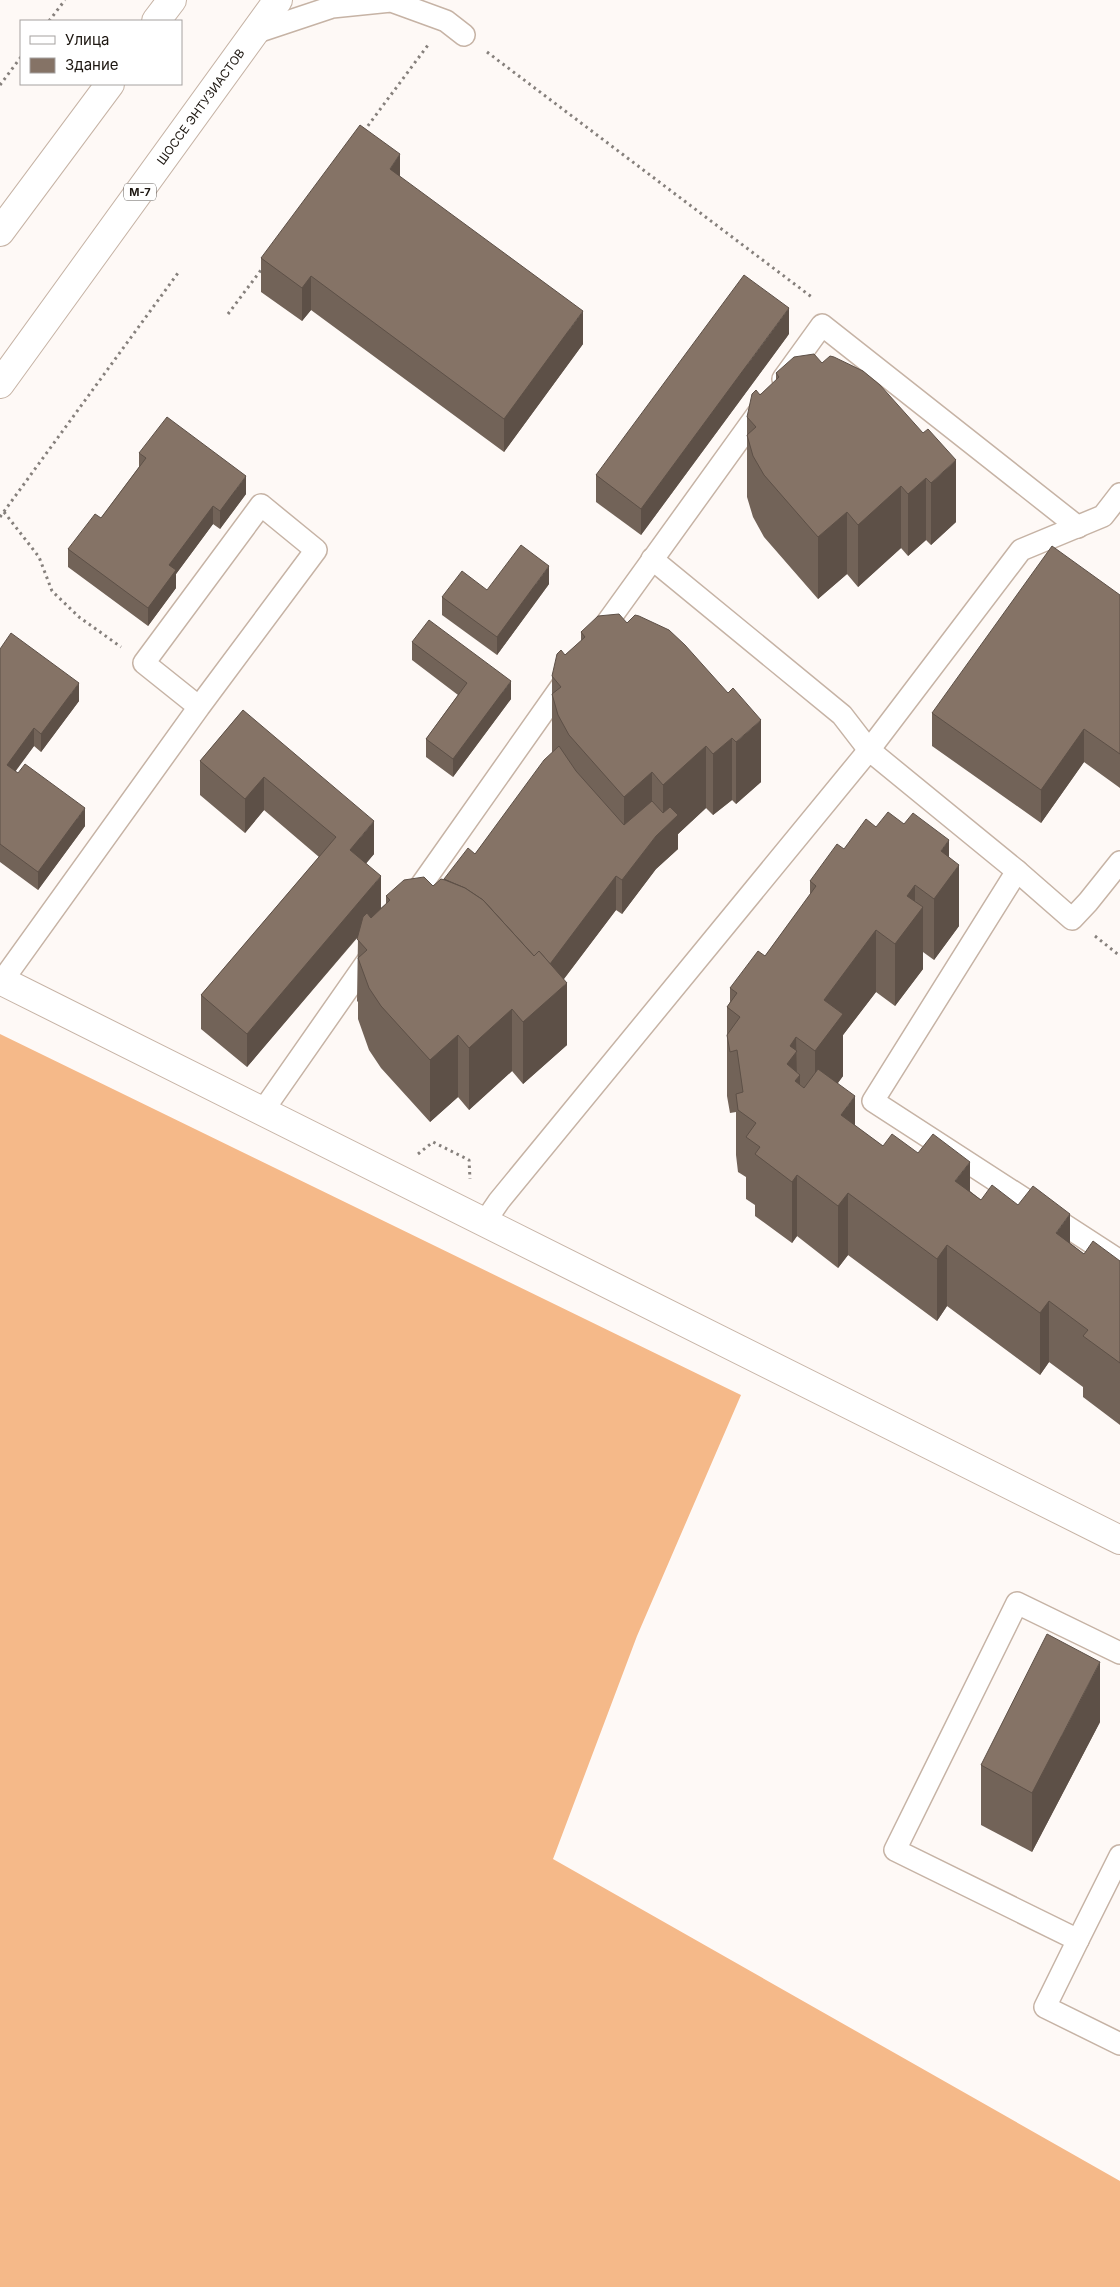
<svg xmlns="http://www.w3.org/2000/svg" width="1120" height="2287" viewBox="0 0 1120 2287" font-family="Inter,sans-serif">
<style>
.forest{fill:#f5b989}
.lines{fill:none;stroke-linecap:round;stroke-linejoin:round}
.lane-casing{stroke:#c6b3a5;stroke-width:24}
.street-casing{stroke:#c6b3a5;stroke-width:30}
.highway-casing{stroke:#c6b3a5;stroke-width:30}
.path{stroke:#86807c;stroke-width:3;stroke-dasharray:2.5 4;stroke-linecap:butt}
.lane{stroke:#fff;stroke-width:21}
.street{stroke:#fff;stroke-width:28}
.highway{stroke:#fff;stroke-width:28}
.wall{fill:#726358}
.shaded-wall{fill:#5d5047}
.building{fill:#857366;stroke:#5d5047}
.labels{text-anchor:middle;stroke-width:4;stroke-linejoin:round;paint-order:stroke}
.shield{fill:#fff;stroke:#615d58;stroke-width:1}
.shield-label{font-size:11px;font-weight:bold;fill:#1d1711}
.street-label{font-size:12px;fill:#1d1711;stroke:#fff}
</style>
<rect width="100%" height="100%" fill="#fef9f6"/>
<path class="forest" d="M0 1034 741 1395 637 1636 553 1859 1120 2181V2287H0Z"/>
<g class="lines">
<g class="lane-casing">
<g id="lane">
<path d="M254 33 332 7 391 1 446 21 464 35"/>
<path d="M783 379 822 325 1078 527"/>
<path d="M652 559 842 715 869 750 1021 550 1103 516 1120 494"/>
<path d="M596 638 764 405"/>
<path d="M1017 871 873 1101 1120 1261"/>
<path d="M410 901 568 677"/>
<path d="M2 981 199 707 144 663 261 505 316 550 199 707"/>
<path d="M262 1112 373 953"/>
<path d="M484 1223 499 1201 869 750 1017 871 1072 919 1088 902 1120 862"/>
<path d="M1120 1653 1017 1603 895 1850 1078 1940 1045 2007 1120 2044"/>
<path d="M1078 1940 1120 1856"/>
</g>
</g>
<g class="street-casing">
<path id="street" d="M0 980 1120 1540"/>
</g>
<g class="highway-casing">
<g id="highway">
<path d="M156 21 172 0"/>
<path d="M0 232 110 84"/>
<path d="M0 384 278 0"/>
</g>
</g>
<g class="path">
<path d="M49 21 65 0"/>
<path d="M487 52 813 298"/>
<path d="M0 85 21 57"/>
<path d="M364 131 428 45"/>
<path d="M228 314 264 266"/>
<path d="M4 512 39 557 52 591 79 617 121 647"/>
<path d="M0 517 178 273"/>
<path d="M1095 936 1120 956"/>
<path d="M418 1154 433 1142 469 1160 470 1179"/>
</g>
<use href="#lane" class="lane"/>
<use href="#street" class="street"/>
<use href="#highway" class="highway"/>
</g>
<g class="wall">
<path d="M400 177 583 344 504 452 311 310 302 321 261 292V258Z"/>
<path d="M789 334 641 535 596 502V475Z"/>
<path d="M822 363 863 371 956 522 931 545 926 540 908 556 901 548 858 587 847 574 818 599 764 537 753 517 747 497V417L760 395 776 381V373Z"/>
<path d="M139 453 246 494 220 529 213 524 176 574V588L148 626 68 567V549L101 518 139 467Z"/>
<path d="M549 584 497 655 442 615V597L487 590Z"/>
<path d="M1120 595V788L1084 762 1041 823 932 746V713Z"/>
<path d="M627 623 669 630 761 782 736 804 732 800 713 815 706 808 678 834V849L656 869 622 914 616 910 564 979 567 1045 523 1084 512 1071 469 1110 458 1097 430 1122 381 1068 369 1050 358 1019V1002L357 1001 358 937 247 1067 201 1029V995L319 857 264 810 245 833 200 795V761L243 710 374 854 366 863 381 908 386 904V896L433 886 444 879 475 854 552 753V676L565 655 581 641V632Z"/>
<path d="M412 642 511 699 453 777 426 757V739L458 695 412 660Z"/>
<path d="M0 649 79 701 41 752 34 746 15 771 85 826 38 890 0 862Z"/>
<path d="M876 827 949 857 959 926 934 960 923 952V969L895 1006 876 992 843 1035V1076L838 1083 855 1126 883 1146 970 1191 981 1200 1070 1243 1084 1254 1120 1261V1425L1083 1397V1387L1049 1362 1040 1375 947 1306 937 1321 848 1255 838 1268 797 1236 792 1243 755 1216V1205L746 1199V1177L738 1172 736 1155V1112L730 1113 727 1096V1007L730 1002V988L765 956 810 895V881L844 849Z"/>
<path d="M1100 1722 1032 1852 981 1825V1765Z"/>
</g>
<g class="shaded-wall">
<path d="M400 154V188L390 169Z"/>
<path d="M311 276V310L302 321V288Z"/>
<path d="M789 308V334L641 535V509Z"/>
<path d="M583 311V344L504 452V419Z"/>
<path d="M956 460V522L931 545V483Z"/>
<path d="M246 476V494L220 529V511Z"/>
<path d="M926 478V540L908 556V494Z"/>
<path d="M901 486V548L858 587V525Z"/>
<path d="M213 506V524L176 574V588L148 626V608L169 565Z"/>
<path d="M847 512V574L818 599V537Z"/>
<path d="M549 566V584L497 655V637Z"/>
<path d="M511 681V699L453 777V759Z"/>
<path d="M79 683V701L41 752V734Z"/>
<path d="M761 720V782L736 804V742Z"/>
<path d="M34 728V746L7 783V765Z"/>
<path d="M1084 729V762L1041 823V790Z"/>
<path d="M732 738V800L713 815V754Z"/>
<path d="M706 746V808L678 834V849L656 869 622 914V880L656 836 663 828V785Z"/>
<path d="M652 772V834L624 859V797Z"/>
<path d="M264 777V810L245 833V799Z"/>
<path d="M85 808V826L38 890V872Z"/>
<path d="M374 821V854L350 883V850Z"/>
<path d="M949 840V878L959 865V926L934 960V899L941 851Z"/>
<path d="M381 876V909L247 1067V1034Z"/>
<path d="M616 876V910L547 1001 567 983V1045L523 1084V1022L534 985Z"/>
<path d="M915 885V917L923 907V969L895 1006V944L907 896Z"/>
<path d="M876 930V992L843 1035V1076L815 1113V1051L824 1000Z"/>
<path d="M512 1009V1071L469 1110V1048Z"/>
<path d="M458 1035V1097L430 1122V1060Z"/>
<path d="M796 1037 797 1079 800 1075V1136L787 1064 790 1046Z"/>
<path d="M855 1096V1158L841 1115Z"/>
<path d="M970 1162V1223L955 1181Z"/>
<path d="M797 1175V1236L792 1243V1182Z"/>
<path d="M848 1193V1255L838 1268V1206Z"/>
<path d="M1070 1214V1275L1056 1233Z"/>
<path d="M947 1245V1306L937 1321V1259Z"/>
<path d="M1049 1301V1362L1040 1375V1313Z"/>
<path d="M1100 1662V1722L1032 1852V1793Z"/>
</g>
<g class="building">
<path d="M360 125 400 154 390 169 583 311 504 419 311 276 302 288 261 258Z"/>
<path d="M744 275 789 308 641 509 596 475Z"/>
<path d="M814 354 822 363 830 356 834 357 863 371 880 385 923 433 928 429 956 460 931 483 926 478 908 494 901 486 858 525 847 512 818 537 764 475 753 456 747 435 756 427 747 417 752 394 756 390 760 395 779 377 776 373 794 357Z"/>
<path d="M167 417 246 476 220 511 213 506 169 565 176 570 148 608 68 549 95 514 101 518 146 458 139 453Z"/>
<path d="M521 545 549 566 497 637 442 597 462 571 487 590Z"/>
<path d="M1052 546 1120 595V754L1084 729 1041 790 932 713Z"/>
<path d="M619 614 627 623 635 615 639 616 669 630 685 645 728 693 733 688 761 720 736 742 732 738 713 754 706 746 663 785 652 772 624 797 569 735 558 715 552 694 561 687 552 676 557 654 561 650 565 655 585 637 581 632 598 616Z"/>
<path d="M429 620 511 681 453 759 426 739 467 683 412 642Z"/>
<path d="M11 633 79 683 41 734 34 728 7 765 18 773 25 764 85 808 38 872 0 844V649Z"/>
<path d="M243 710 374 821 350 850 381 876 247 1034 201 995 336 837 264 777 245 799 200 761Z"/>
<path d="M559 746 576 771 624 825 652 801 663 813 670 807 678 815 656 836 622 880 616 876 550 964 539 951 534 956 483 900 465 888 444 879 468 848 475 854 544 760Z"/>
<path d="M888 812 904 824 913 813 949 840 941 851 959 865 934 899 915 885 907 896 923 907 895 944 876 930 824 1000 843 1014 815 1051 796 1037 790 1046 797 1051 787 1064 800 1075 795 1081 804 1088 818 1069 855 1096 841 1115 883 1146 892 1134 918 1153 933 1134 970 1162 955 1181 981 1200 992 1185 1018 1205 1033 1186 1070 1214 1056 1233 1084 1254 1093 1241 1120 1261V1363L1083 1336 1088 1330 1049 1301 1040 1313 947 1245 937 1259 848 1193 838 1206 797 1175 792 1182 755 1154 760 1147 746 1137 756 1123 738 1110 736 1094 743 1092 737 1050 730 1052 727 1035 740 1017 727 1007 737 993 730 988 758 951 765 956 816 886 810 881 837 844 844 849 866 819 876 827Z"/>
<path d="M424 877 433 886 441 879 445 880 465 888 483 900 534 956 539 951 567 983 523 1022 512 1009 469 1048 458 1035 430 1060 381 1006 369 988 358 958 367 950 357 939 363 917 367 913 371 918 390 900 386 896 404 880Z"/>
<path d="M1047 1634 1100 1662 1032 1793 981 1765Z"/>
</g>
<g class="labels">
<rect class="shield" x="124" y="183.5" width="32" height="17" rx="4"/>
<g class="shield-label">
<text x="140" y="196">М-7</text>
</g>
<g class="street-label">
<text transform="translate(201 107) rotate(-54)" y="4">ШОССЕ ЭНТУЗИАСТОВ</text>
</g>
</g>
<rect x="20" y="20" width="162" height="65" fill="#ffffff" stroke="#a5a2a0"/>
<rect x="30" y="36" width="25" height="8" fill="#ffffff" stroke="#a5a2a0"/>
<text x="65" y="45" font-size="15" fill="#1d1711">Улица</text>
<rect x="30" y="58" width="25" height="15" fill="#857366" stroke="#a5a2a0"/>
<text x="65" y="70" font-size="15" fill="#1d1711">Здание</text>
</svg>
